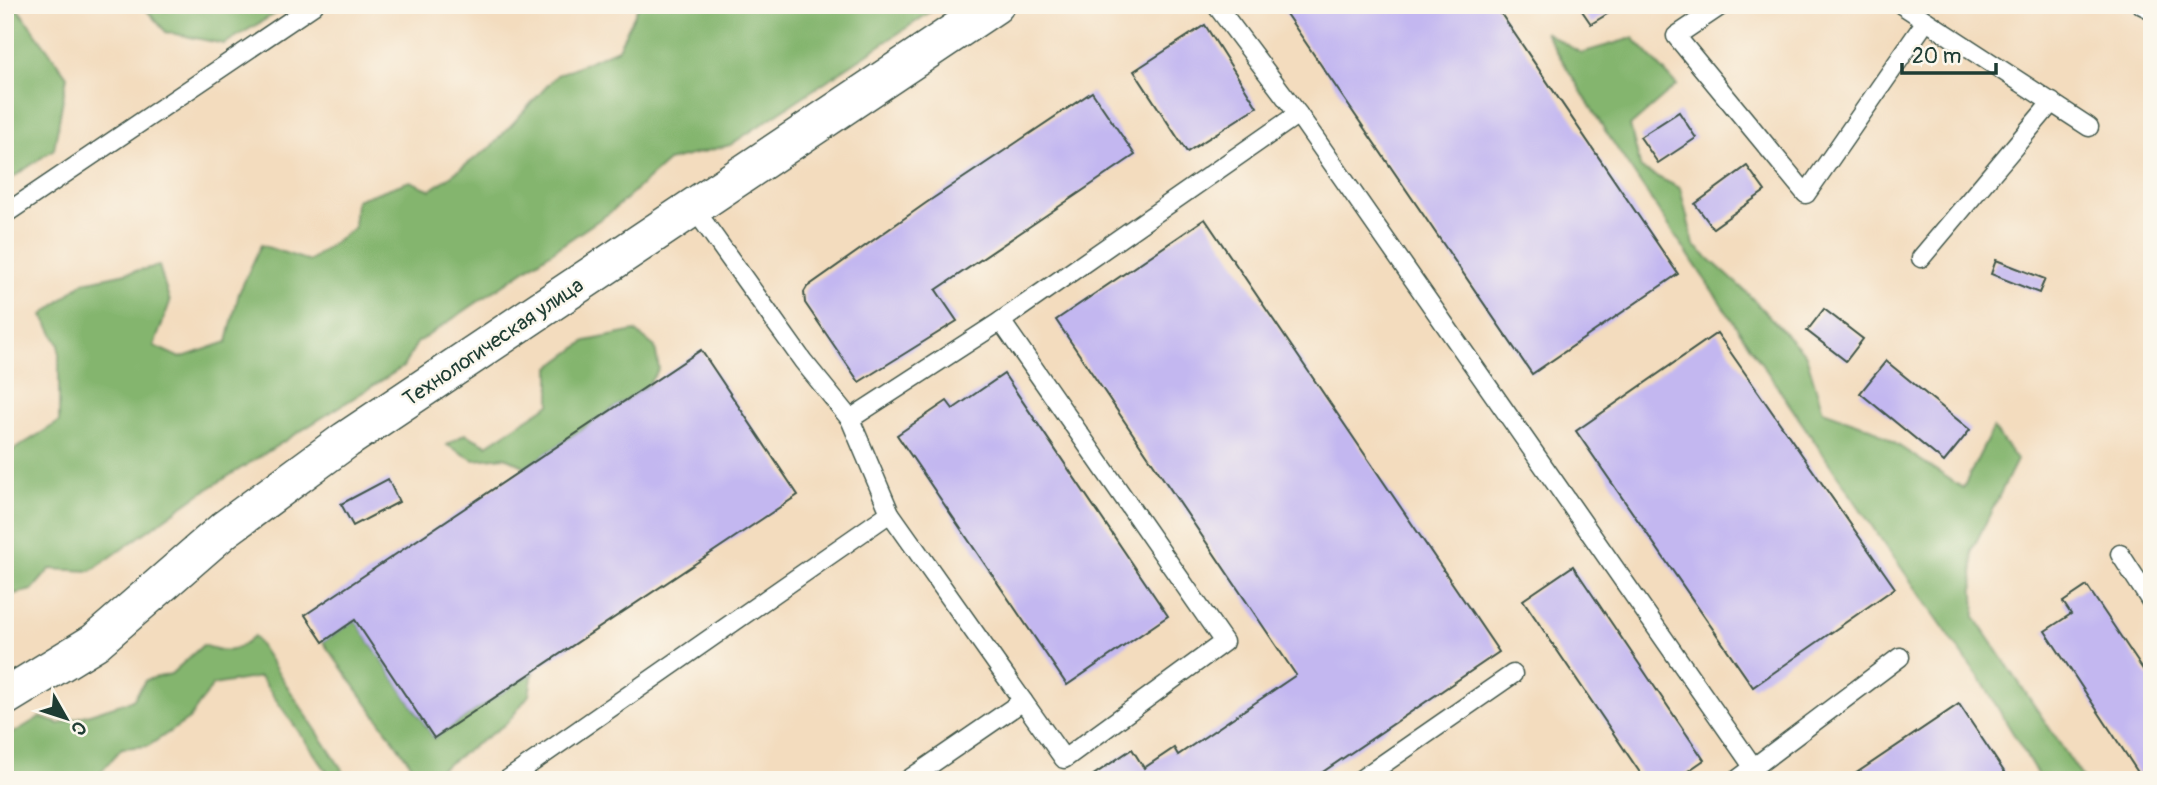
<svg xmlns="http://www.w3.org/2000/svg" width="2157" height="785" viewBox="0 0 2157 785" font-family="Pangolin,sans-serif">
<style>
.forest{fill:#84b56e;stroke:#527951;stroke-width:2}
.building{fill:#c3b7f0}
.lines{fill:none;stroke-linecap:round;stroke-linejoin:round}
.lane-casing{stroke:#3f5549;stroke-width:21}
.street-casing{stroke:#3f5549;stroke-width:40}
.lane{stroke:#fff;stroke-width:18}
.street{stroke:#fff;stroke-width:37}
.labels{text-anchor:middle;stroke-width:5;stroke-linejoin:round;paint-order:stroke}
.street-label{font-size:21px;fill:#1f3d34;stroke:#fbf7ec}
</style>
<rect width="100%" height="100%" fill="#fbf7ec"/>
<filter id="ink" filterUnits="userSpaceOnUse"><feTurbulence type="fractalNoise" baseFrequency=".0143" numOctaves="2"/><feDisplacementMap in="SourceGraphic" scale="14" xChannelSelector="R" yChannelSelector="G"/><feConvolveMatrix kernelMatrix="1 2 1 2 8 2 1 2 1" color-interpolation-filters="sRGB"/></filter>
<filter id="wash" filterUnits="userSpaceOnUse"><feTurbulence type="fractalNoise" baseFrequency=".00686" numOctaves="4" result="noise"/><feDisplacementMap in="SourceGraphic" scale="28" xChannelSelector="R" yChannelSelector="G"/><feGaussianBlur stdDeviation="1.57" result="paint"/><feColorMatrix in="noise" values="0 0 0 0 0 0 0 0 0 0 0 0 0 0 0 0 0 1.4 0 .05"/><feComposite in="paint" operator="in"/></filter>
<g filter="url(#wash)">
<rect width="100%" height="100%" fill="#f3dcbe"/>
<g class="forest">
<path d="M5 5H15L67 76 54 149 5 183Z"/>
<path d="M142 5H288V6L224 44 166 32Z"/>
<path d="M639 5H941L730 145 668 161 612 211 417 343 403 367 195 497 91 571 50 569 32 590 5 596V455L59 422V345L43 315 84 282 159 266 170 302 154 346 180 358 227 342 239 293 261 245 309 261 354 228 356 200 410 181 431 190 492 146 557 75 618 49Z"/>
<path d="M1545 32 1581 53 1633 38 1677 85 1630 126 1641 169 1680 188 1694 245 1745 291 1806 355 1823 411 1873 429 1963 488 1993 428 2017 460 1972 550 1975 617 2084 780H2041L1984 685 1876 532 1726 311 1606 132Z"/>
<path d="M635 331 655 347 659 369 647 386 526 467 505 457 474 460 447 445 465 434 487 445 550 404V367L586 341Z"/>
<path d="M355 620 434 738 533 672 529 695 507 723 439 770H415L323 642Z"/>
<path d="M254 636 349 780H333L260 677 213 685 189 719 148 746 122 748 94 780H5V738L40 717 59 724 133 700 146 680 171 674 203 645C227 654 235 653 254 636Z"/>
</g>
<g id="blocks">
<g class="building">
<path d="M1280 5H1495L1678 274 1532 374Z"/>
<path d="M1578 5H1622L1591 24Z"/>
<path d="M1205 25 1257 107 1187 152 1134 71Z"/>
<path d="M1092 92 1135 155 936 290 957 321 859 382 805 303 804 292 807 287 926 203Z"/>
<path d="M1679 112 1696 138 1658 163 1640 137Z"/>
<path d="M1747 166 1765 191 1713 228 1695 204Z"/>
<path d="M1205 219 1499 652 1311 780H1086L1132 749 1144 768 1174 748 1178 755 1296 675 1056 320Z"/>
<path d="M1996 260 2045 279 2039 293 1991 274Z"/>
<path d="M1824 309 1863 339 1846 361 1807 331Z"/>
<path d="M1717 333 1895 588 1753 687 1576 431Z"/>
<path d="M701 350 798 495 434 738 355 620 323 642 305 615Z"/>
<path d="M1886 361 1970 430 1944 462 1860 393Z"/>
<path d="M1004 374 1168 616 1067 685 897 435 947 401 953 409Z"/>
<path d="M388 479 399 502 353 526 341 504Z"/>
<path d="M1573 566 1704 760 1675 780H1645L1523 600Z"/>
<path d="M2087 586 2152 683V780H2143L2045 631 2071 614 2063 602Z"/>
<path d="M1959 704 2007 776 2002 780H1846Z"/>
</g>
</g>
</g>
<g filter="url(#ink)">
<use href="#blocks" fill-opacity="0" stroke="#3f5549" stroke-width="2"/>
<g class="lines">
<g class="lane-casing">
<g id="lane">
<path d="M1216 5 1298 114 1754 768"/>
<path d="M1722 5 1676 36 1806 194 1926 21"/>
<path d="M1902 5 2089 127"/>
<path d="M2142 5 2152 10"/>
<path d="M693 207 803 361 850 419 890 513 1064 759 1224 642 1001 321"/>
<path d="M5 214 314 5"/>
<path d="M1921 258 2052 102"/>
<path d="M850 419 1001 321 1298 114"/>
<path d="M2120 554 2152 603"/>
<path d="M507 780 890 513"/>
<path d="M908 780 1023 701"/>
<path d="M1360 780 1513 674"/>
<path d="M1737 780 1900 657"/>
</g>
</g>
<g class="street-casing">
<path id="street" d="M5 697 95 642 225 529 346 440 995 5"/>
</g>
<use href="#lane" class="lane"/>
<use href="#street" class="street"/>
</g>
</g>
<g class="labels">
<g class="street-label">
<text transform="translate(493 342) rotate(-34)" y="7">Технологическая улица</text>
</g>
</g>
<rect width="2157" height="785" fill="none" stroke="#fbf7ec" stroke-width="28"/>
<g transform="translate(66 718) rotate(129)" stroke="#fbf7ec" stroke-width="5" paint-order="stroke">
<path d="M0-5L12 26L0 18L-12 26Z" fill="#1f3d34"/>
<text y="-10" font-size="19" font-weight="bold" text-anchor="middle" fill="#1f3d34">С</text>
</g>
<path d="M1902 63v10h94v-10" fill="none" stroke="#1f3d34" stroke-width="3.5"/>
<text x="1912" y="63" font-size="21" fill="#1f3d34" stroke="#fbf7ec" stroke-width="5" paint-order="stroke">20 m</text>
</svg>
